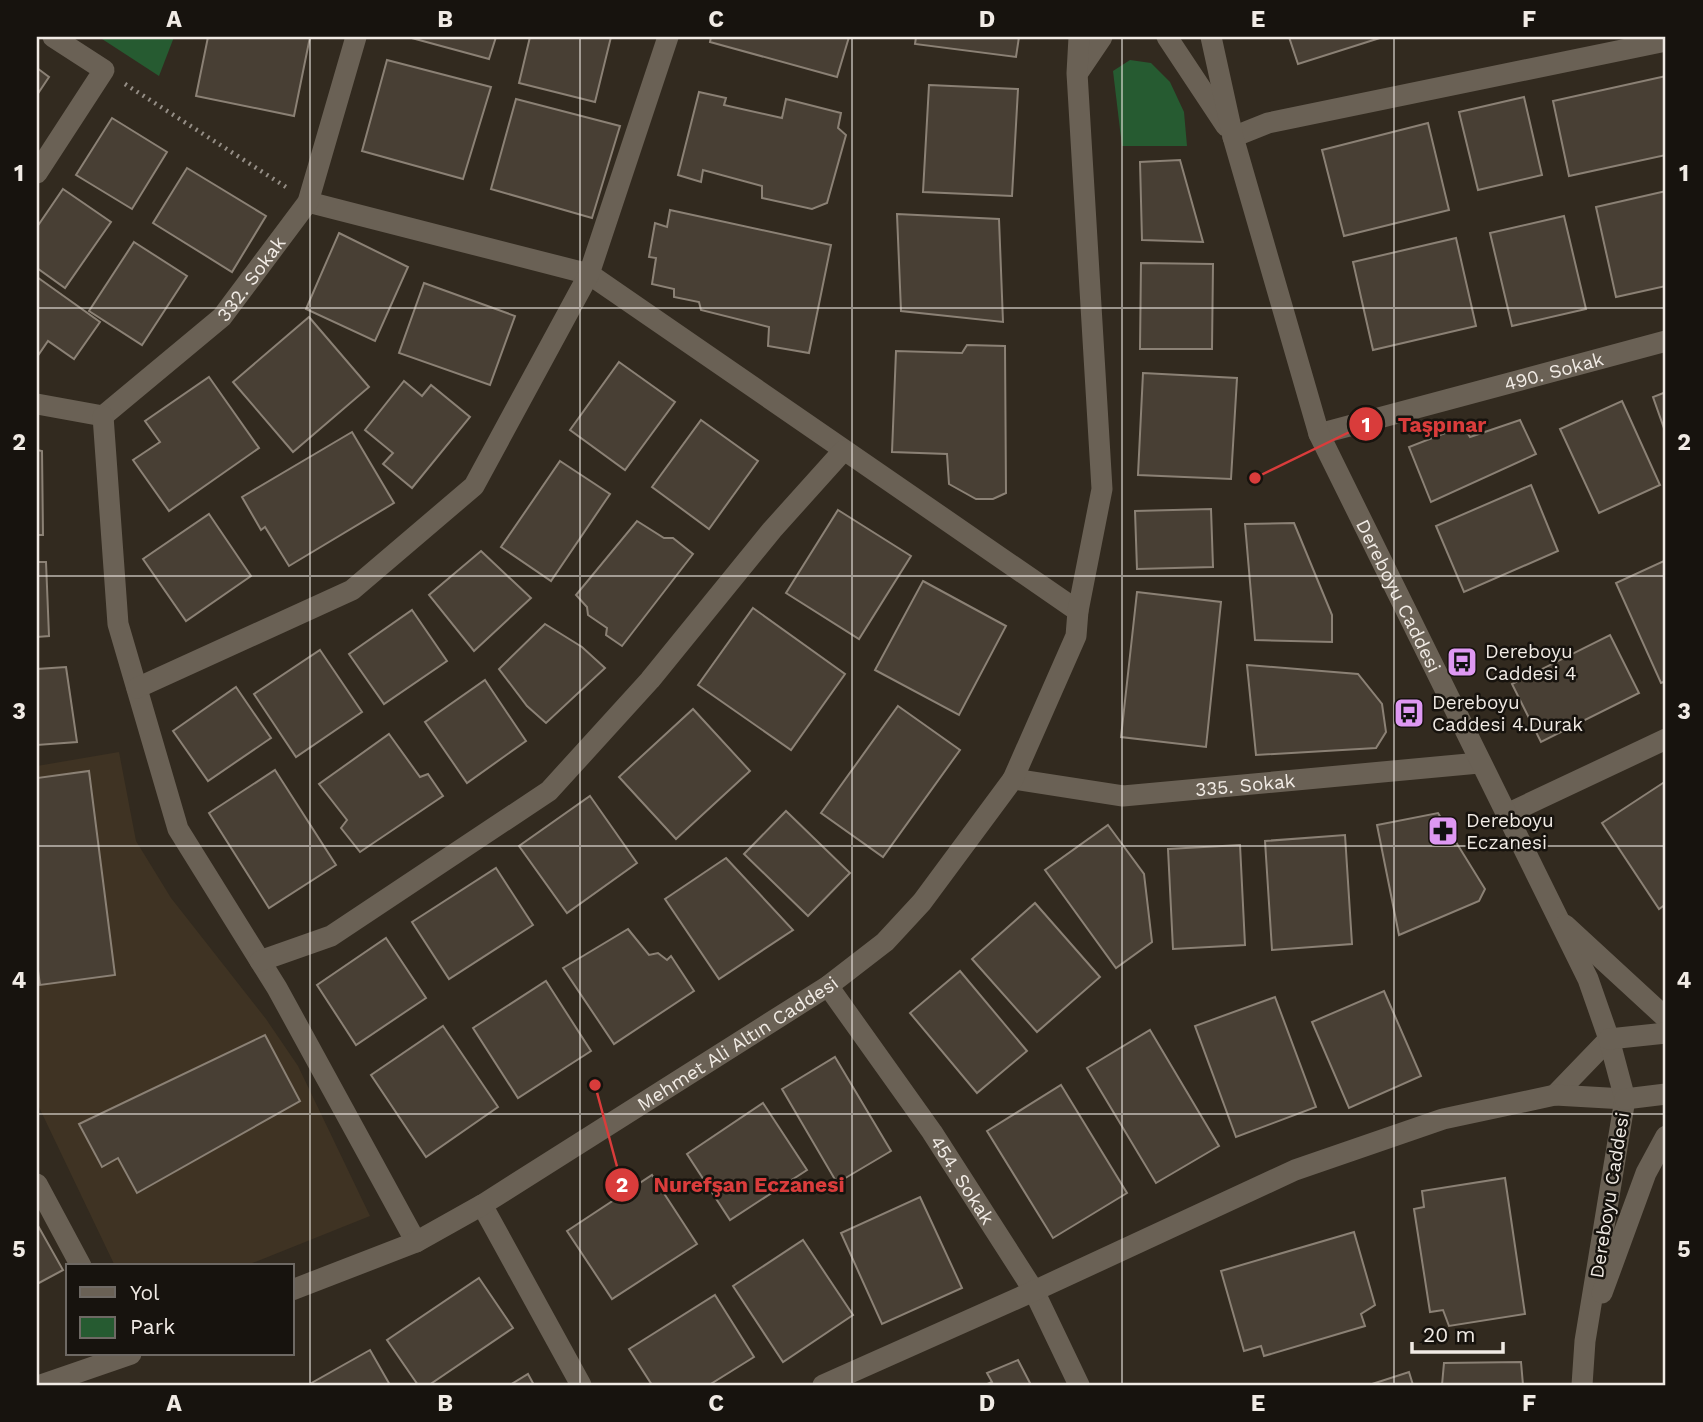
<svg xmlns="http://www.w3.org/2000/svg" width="1703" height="1422" viewBox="0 0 1703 1422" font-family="'Work Sans',sans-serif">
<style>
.built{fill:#3f3323}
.green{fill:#265b31}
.building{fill:#483f34;stroke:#8b8175;stroke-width:2}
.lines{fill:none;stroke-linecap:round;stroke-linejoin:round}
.path{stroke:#958e86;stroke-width:4.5;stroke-dasharray:2 5;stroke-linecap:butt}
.street{stroke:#6a6155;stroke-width:21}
.secondary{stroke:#6a6155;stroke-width:21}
.grid{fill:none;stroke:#f1ebe5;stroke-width:2;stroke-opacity:0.55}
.labels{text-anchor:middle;stroke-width:5;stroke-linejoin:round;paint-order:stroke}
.street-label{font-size:19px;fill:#f1ebe5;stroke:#17130e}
.poi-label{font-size:19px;fill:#f1ebe5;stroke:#17130e;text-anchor:start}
.leader{fill:none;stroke:#d93c3b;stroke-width:2.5}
.callout-dot{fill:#d93c3b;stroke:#17130e;stroke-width:2.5}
.mark-label{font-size:21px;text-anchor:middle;font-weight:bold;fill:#fff}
.callout-label{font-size:21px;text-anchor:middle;font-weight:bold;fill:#d93c3b;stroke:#17130e;stroke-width:5;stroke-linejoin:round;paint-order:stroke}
.neatline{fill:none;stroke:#f1ebe5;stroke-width:2.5}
.grid-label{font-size:23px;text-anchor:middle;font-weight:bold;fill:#f1ebe5}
</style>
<rect width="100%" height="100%" fill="#322a1f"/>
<path class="built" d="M119 752 136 841 171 898 266 1019 298 1066 370 1216 245 1266H115L37 1103V766Z"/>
<g class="green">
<path d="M99 37H174L159 76Z"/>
<path d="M1130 60 1151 63 1170 82 1184 112 1187 146H1122L1113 71Z"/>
</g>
<g class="building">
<path d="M208 37H310L294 116 196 96Z"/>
<path d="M408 37H496L489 59Z"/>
<path d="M530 37H611L595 102 519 83Z"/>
<path d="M711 37H849L837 77 710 42Z"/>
<path d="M916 37H1019L1016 57 915 44Z"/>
<path d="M1289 37H1383L1298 64Z"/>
<path d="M387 60 491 87 463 179 362 151Z"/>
<path d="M37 68 49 77 37 95Z"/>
<path d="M1666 76V155L1569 176 1553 101Z"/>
<path d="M929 85 1018 89 1012 196 923 192Z"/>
<path d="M699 92 726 98 724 105 782 118 786 99 841 113 838 128 846 135 827 203 812 209 762 198V186L703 170 701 182 678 175Z"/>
<path d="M1524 97 1542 175 1478 190 1459 112Z"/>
<path d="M516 99 620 126 592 218 491 189Z"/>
<path d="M112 118 167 152 132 209 76 175Z"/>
<path d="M1428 123 1449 210 1344 236 1322 150Z"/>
<path d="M1180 160 1203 242 1142 240 1140 162Z"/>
<path d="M187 168 266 216 232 272 153 223Z"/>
<path d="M63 189 111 222 65 288 37 268V227Z"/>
<path d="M1666 191V286L1616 297 1596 207Z"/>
<path d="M670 210 831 245 809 353 768 346 769 327 701 310 699 302 674 297V289L652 284 656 258 649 257 655 223 667 227Z"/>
<path d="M897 214 999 219 1003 322 901 311Z"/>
<path d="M1564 216 1586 309 1512 326 1490 233Z"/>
<path d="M339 233 408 267 375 341 306 309Z"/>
<path d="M1456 238 1476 326 1373 350 1353 262Z"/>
<path d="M134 242 187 276 142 345 89 311Z"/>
<path d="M1141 263 1213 264 1212 349H1140Z"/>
<path d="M37 277 100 322 74 359 48 341 37 357Z"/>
<path d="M424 283 515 316 490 385 399 353Z"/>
<path d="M309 317 369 387 293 452 233 382Z"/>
<path d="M967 345 1005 346 1006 493 993 499H976L949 484 947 454 892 452 896 351 962 353Z"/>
<path d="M619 362 675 402 625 470 570 430Z"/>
<path d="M1143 373 1237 378 1231 479 1138 475Z"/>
<path d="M209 377 259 448 169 511 133 460 160 442 145 421Z"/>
<path d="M404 381 422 396 431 385 470 417 412 488 383 464 393 453 365 430Z"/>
<path d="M1666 392V434L1653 397Z"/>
<path d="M1622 401 1660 485 1599 513 1560 429Z"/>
<path d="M701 420 758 461 709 529 652 487Z"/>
<path d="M1520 420 1536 454 1431 502 1409 447 1463 426 1470 437Z"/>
<path d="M352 432 394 503 289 566 265 527 261 530 242 497Z"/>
<path d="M37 450 42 451 43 535H37Z"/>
<path d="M560 461 610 494 551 581 501 547Z"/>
<path d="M1531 485 1558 551 1464 592 1436 526Z"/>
<path d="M1211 509 1213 567 1137 569 1135 511Z"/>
<path d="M838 510 911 556 859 639 786 593Z"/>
<path d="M209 514 251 576 186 621 143 559Z"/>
<path d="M637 521 664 538H673L693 554 622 646 606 635 607 628 588 615 587 607 576 595Z"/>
<path d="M1294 523 1332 615V642L1255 640 1245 524Z"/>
<path d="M481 551 531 598 474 651 429 595Z"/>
<path d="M1666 560V681L1661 683 1616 583Z"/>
<path d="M37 562H46L49 636 37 637Z"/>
<path d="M923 581 1006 626 959 715 875 670Z"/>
<path d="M1137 592 1221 602 1206 747 1121 737Z"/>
<path d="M753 608 845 674 791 750 698 685Z"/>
<path d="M412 610 447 661 384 704 349 654Z"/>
<path d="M545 624 582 647 605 668 546 723 527 706 499 669Z"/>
<path d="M1610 635 1639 693 1541 742 1512 684Z"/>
<path d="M320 650 362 712 296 757 254 694Z"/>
<path d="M1247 665 1358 674 1382 704 1386 732 1376 748 1256 755Z"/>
<path d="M66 667 77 742 37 745V669Z"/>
<path d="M485 680 526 741 467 783 425 722Z"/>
<path d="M236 687 271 738 208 781 173 731Z"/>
<path d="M898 706 960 750 883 857 821 813Z"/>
<path d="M693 709 750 771 676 839 619 777Z"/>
<path d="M389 734 420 777 428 774 443 796 360 852 341 828 347 820 319 784Z"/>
<path d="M275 770 336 865 269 908 209 813Z"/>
<path d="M89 771 115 975 40 985 37 964V778Z"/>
<path d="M1666 781V904L1659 909 1602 823Z"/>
<path d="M590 796 637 863 567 913 519 846Z"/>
<path d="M786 811 850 873 808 916 744 854Z"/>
<path d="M1438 813 1485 889 1479 901 1399 935 1377 825Z"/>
<path d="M1108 825 1144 874 1152 942 1116 968 1045 870Z"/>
<path d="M1345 835 1352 944 1272 950 1265 841Z"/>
<path d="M1240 845 1245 945 1173 949 1168 849Z"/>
<path d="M726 858 793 930 719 979 665 899Z"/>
<path d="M496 868 533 925 449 979 412 922Z"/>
<path d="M1035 903 1100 977 1037 1032 972 959Z"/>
<path d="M628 929 649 955 658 953 667 960 671 956 694 991 614 1044 563 968Z"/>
<path d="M386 938 426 998 356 1045 317 985Z"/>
<path d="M960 971 1027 1051 977 1093 910 1013Z"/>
<path d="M546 981 591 1051 518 1098 473 1028Z"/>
<path d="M1384 991 1421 1076 1349 1108 1312 1022Z"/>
<path d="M1275 997 1316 1107 1236 1137 1195 1026Z"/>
<path d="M443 1026 498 1107 426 1157 371 1075Z"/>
<path d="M1150 1030 1219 1146 1156 1183 1087 1068Z"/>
<path d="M265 1035 300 1101 137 1193 118 1158 102 1167 79 1124Z"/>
<path d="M835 1057 891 1151 837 1183 782 1089Z"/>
<path d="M1061 1085 1127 1193 1053 1238 987 1131Z"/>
<path d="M763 1103 807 1170 730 1220 687 1154Z"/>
<path d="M652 1175 697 1244 612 1299 567 1231Z"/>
<path d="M1505 1178 1525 1314 1449 1326 1443 1310 1430 1312 1414 1209 1424 1207 1422 1191Z"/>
<path d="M920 1197 962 1288 882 1324 841 1233Z"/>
<path d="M37 1224 63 1270 37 1284Z"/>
<path d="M1354 1232 1375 1305 1361 1314 1365 1326 1264 1356 1261 1346 1244 1351 1221 1271Z"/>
<path d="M803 1240 853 1315 783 1362 733 1286Z"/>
<path d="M479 1278 513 1328 429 1385H418L387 1340Z"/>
<path d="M715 1295 754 1357 709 1385H652L629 1349Z"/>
<path d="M370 1350 390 1385H308Z"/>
<path d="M1018 1360 1031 1385H985L992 1382 987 1373Z"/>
<path d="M1521 1362 1523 1385H1442L1444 1363Z"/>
<path d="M1409 1372 1413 1385H1369Z"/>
<path d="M528 1374 534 1385H510Z"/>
</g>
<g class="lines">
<path class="path" d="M125 84 286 187"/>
<g class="street">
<path d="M1233 137 1268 123 1666 41"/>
<path d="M37 173 104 70 53 37"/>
<path d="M308 202 589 274 1078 611"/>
<path id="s1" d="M37 404 103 416 222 317 308 202 356 37"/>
<path d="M103 416 118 624 178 829 277 988 416 1242"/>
<path id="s2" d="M1319 434 1666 341"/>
<path d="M137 688 352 590 474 486 589 274 668 37"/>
<path id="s3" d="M1013 779 1123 796 1479 763"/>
<path d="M1507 814 1666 739"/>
<path d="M260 961 331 936 549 791 650 680 772 530 843 451"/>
<path id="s4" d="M828 986 932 1132 1034 1291 1079 1385"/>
<path d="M1555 1095 1609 1039"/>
<path d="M37 1184 81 1266"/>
<path d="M482 1205 581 1385"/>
<path d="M823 1385 1034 1291 1295 1170 1443 1119 1555 1095 1625 1099"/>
</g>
<g class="secondary">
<path d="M1167 37 1226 126"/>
<path id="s5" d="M1211 37 1233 137 1319 434 1588 979 1609 1039 1625 1099 1585 1341 1582 1385"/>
<path d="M1079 71 1102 37"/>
<path d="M1565 925 1666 1018"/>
<path d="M1609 1039 1666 1033"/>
<path d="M1625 1099 1666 1094"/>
<path id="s6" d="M292 1290 416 1242 482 1205 828 986 885 942 922 902 1013 779 1076 636 1078 611 1102 489 1077 73 1079 37"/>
<path d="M1602 1293 1646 1173 1666 1136"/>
<path d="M41 1385 131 1354"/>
</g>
</g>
<path class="grid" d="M310 37V1385M580 37V1385M852 37V1385M1122 37V1385M1394 37V1385M37 308H1666M37 576H1666M37 846H1666M37 1114H1666"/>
<defs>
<g id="bus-square" transform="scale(1.575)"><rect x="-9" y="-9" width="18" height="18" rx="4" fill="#de98f2" stroke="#17130e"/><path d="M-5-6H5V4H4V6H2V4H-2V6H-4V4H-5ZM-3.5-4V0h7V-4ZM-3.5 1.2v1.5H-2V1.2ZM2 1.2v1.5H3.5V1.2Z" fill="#111"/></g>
<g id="pharmacy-square" transform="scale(1.575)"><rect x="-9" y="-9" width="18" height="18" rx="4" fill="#de98f2" stroke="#17130e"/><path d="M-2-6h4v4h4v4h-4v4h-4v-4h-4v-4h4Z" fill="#111"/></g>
</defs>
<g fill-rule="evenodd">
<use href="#bus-square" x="1462" y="662"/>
<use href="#bus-square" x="1409" y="713"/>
<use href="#pharmacy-square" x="1443" y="831"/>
</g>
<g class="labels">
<g class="street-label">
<text dy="7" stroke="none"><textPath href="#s1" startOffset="270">332. Sokak</textPath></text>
<text dy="7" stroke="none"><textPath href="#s2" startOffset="243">490. Sokak</textPath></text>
<text dy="7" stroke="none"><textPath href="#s5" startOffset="592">Dereboyu Caddesi</textPath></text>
<text dy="7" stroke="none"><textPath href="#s3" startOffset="234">335. Sokak</textPath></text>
<text dy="7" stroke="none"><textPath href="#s6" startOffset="511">Mehmet Ali Altın Caddesi</textPath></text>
<text dy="7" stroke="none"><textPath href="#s4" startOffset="236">454. Sokak</textPath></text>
<text transform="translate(1609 1195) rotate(-81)" y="7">Dereboyu Caddesi</text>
</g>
<g class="poi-label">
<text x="1485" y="658">Dereboyu<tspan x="1485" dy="22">Caddesi 4</tspan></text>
<text x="1432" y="709">Dereboyu<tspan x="1432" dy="22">Caddesi 4.Durak</tspan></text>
<text x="1466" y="827">Dereboyu<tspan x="1466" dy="22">Eczanesi</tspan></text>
</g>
</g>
<path class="leader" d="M1255 478L1366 424M595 1085L622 1185"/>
<g class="callout-dot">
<circle cx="1255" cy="478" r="7"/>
<circle cx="595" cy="1085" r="7"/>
<circle cx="1366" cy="424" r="18"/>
<circle cx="622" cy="1185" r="18"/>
</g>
<g class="mark-label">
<text x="1366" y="432">1</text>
<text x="622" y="1192">2</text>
</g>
<g class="callout-label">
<text x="1442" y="432">Taşpınar</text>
<text x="749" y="1192">Nurefşan Eczanesi</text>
</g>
<rect width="1703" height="1422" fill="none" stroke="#17130e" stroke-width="77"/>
<rect x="66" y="1264" width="228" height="91" fill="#17130e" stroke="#6e6964" stroke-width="2"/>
<rect x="80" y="1287" width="35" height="10" fill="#6a6155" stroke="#6e6964" stroke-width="2"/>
<text x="130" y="1300" font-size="21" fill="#f1ebe5">Yol</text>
<rect x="80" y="1317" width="35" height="21" fill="#265b31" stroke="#6e6964" stroke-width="2"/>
<text x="130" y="1334" font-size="21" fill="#f1ebe5">Park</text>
<path d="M1412 1342v10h91v-10" fill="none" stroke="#f1ebe5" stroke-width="3.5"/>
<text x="1423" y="1342" font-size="21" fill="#f1ebe5" stroke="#17130e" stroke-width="5" paint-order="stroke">20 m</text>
<rect x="38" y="38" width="1626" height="1346" class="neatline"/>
<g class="grid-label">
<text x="174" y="27">A</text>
<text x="445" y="27">B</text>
<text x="716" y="27">C</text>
<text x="987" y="27">D</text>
<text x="1258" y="27">E</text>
<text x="1529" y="27">F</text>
<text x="19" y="181">1</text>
<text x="1684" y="181">1</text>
<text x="19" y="450">2</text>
<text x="1684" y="450">2</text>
<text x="19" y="719">3</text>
<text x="1684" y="719">3</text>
<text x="19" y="988">4</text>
<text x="1684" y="988">4</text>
<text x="19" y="1257">5</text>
<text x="1684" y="1257">5</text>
<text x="174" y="1411">A</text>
<text x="445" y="1411">B</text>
<text x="716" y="1411">C</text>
<text x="987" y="1411">D</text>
<text x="1258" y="1411">E</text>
<text x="1529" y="1411">F</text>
</g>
</svg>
